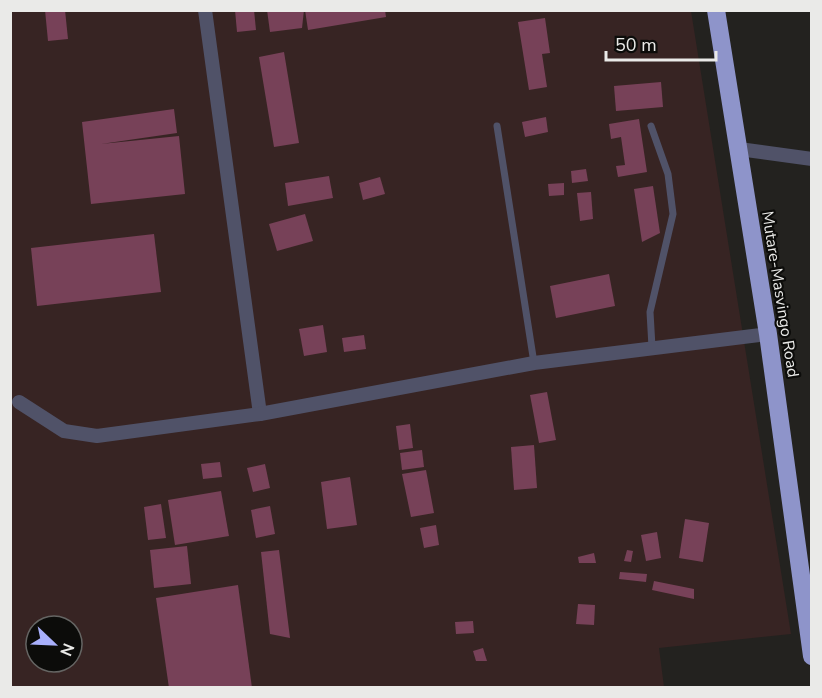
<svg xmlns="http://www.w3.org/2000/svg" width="822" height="698" viewBox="0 0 822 698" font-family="'Nunito Sans',sans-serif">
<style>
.industrial{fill:#372423;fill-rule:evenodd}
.building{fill:#774158}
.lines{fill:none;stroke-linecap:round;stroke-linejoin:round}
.lane{stroke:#505268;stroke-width:7}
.street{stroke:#505268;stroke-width:14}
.highway{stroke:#8e94ca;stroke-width:18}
.labels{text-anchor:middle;stroke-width:4.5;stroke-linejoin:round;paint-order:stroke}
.street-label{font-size:16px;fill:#eaeae8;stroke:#0c0c0a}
</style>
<rect width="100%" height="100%" fill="#23221f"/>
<path class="industrial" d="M10 11H691L791 634 659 648 664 687H11ZM36 626H72V662H36Z"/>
<g class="building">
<path d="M45 10H65L68 39 48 41Z"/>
<path d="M235 10H254L256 30 237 32Z"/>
<path d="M267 10H304L302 28 270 32Z"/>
<path d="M305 10H385L386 17 308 30Z"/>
<path d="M545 18 550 53 542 54 547 87 529 90 518 22Z"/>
<path d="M284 52 299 143 274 147 259 57Z"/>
<path d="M661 82 663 107 616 111 614 86Z"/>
<path d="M174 109 177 133 101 144 179 136 185 194 91 204 82 122Z"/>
<path d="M546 117 548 132 525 137 522 122Z"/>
<path d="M639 119 647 172 618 177 616 166 625 165 621 137 611 139 609 124Z"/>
<path d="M586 169 588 181 572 183 571 171Z"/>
<path d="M329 176 333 198 288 206 285 183Z"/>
<path d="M380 177 385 194 363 200 359 183Z"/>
<path d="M564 183V195L549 196 548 184Z"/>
<path d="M653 186 660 233 642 242 634 189Z"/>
<path d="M591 192 593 219 580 221 577 193Z"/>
<path d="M305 214 313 241 277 251 269 224Z"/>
<path d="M154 234 161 292 37 306 31 248Z"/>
<path d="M609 274 615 306 556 318 550 286Z"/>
<path d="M323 325 327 352 304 356 299 329Z"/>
<path d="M364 335 366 349 344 352 342 338Z"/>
<path d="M547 392 556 440 539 443 530 395Z"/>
<path d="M410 424 413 448 399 450 396 426Z"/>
<path d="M534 445 537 488 514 490 511 447Z"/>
<path d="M422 450 424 467 402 470 400 453Z"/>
<path d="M220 462 222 477 203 479 201 464Z"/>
<path d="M265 464 270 488 253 492 247 468Z"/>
<path d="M426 470 434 513 411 517 402 474Z"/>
<path d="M350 477 357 525 327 529 321 482Z"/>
<path d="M221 491 229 536 175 545 168 500Z"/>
<path d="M161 504 166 538 148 540 144 507Z"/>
<path d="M270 506 275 534 256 538 251 510Z"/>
<path d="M685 519 709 523 703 562 679 558Z"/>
<path d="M436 525 439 545 424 548 420 528Z"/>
<path d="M657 532 661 558 646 561 641 535Z"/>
<path d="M187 546 191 584 154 588 150 550Z"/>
<path d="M279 550 290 638 270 634 261 552Z"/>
<path d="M627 550 633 551 631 562 624 561Z"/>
<path d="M594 553 596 563H579L578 557Z"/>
<path d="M620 572 647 574 646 582 619 579Z"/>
<path d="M654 581 694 589V599L652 590Z"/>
<path d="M238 585 252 688H169L156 598Z"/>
<path d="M578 604 595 605 594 625 576 624Z"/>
<path d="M473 621 474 633 456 634 455 622Z"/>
<path d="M483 648 487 661H476L473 651Z"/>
</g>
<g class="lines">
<g class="lane">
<path d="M497 126 534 363"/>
<path d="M651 126 668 174 673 214 650 312 652 347"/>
</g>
<g class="street">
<path d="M205 10 260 414"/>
<path d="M739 149 812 159"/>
<path d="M19 402 64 431 97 436 260 414 534 363 768 334"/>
</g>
<path class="highway" d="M716 10 768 334 812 656"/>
</g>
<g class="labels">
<g class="street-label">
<text transform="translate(781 294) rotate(81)" y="6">Mutare-Masvingo Road</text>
</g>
</g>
<rect width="822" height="698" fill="none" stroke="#eaeae8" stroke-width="24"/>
<g transform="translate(54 644) rotate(113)"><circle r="28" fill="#0c0c0a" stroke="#656563" stroke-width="1.5"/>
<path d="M0-4.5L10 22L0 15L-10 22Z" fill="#a9b0fc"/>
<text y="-9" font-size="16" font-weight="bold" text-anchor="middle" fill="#eaeae8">N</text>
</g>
<path d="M606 51v9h110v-9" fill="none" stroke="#eaeae8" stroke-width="3"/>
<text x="615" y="51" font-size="18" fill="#eaeae8" stroke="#0c0c0a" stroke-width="4.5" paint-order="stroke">50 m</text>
</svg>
